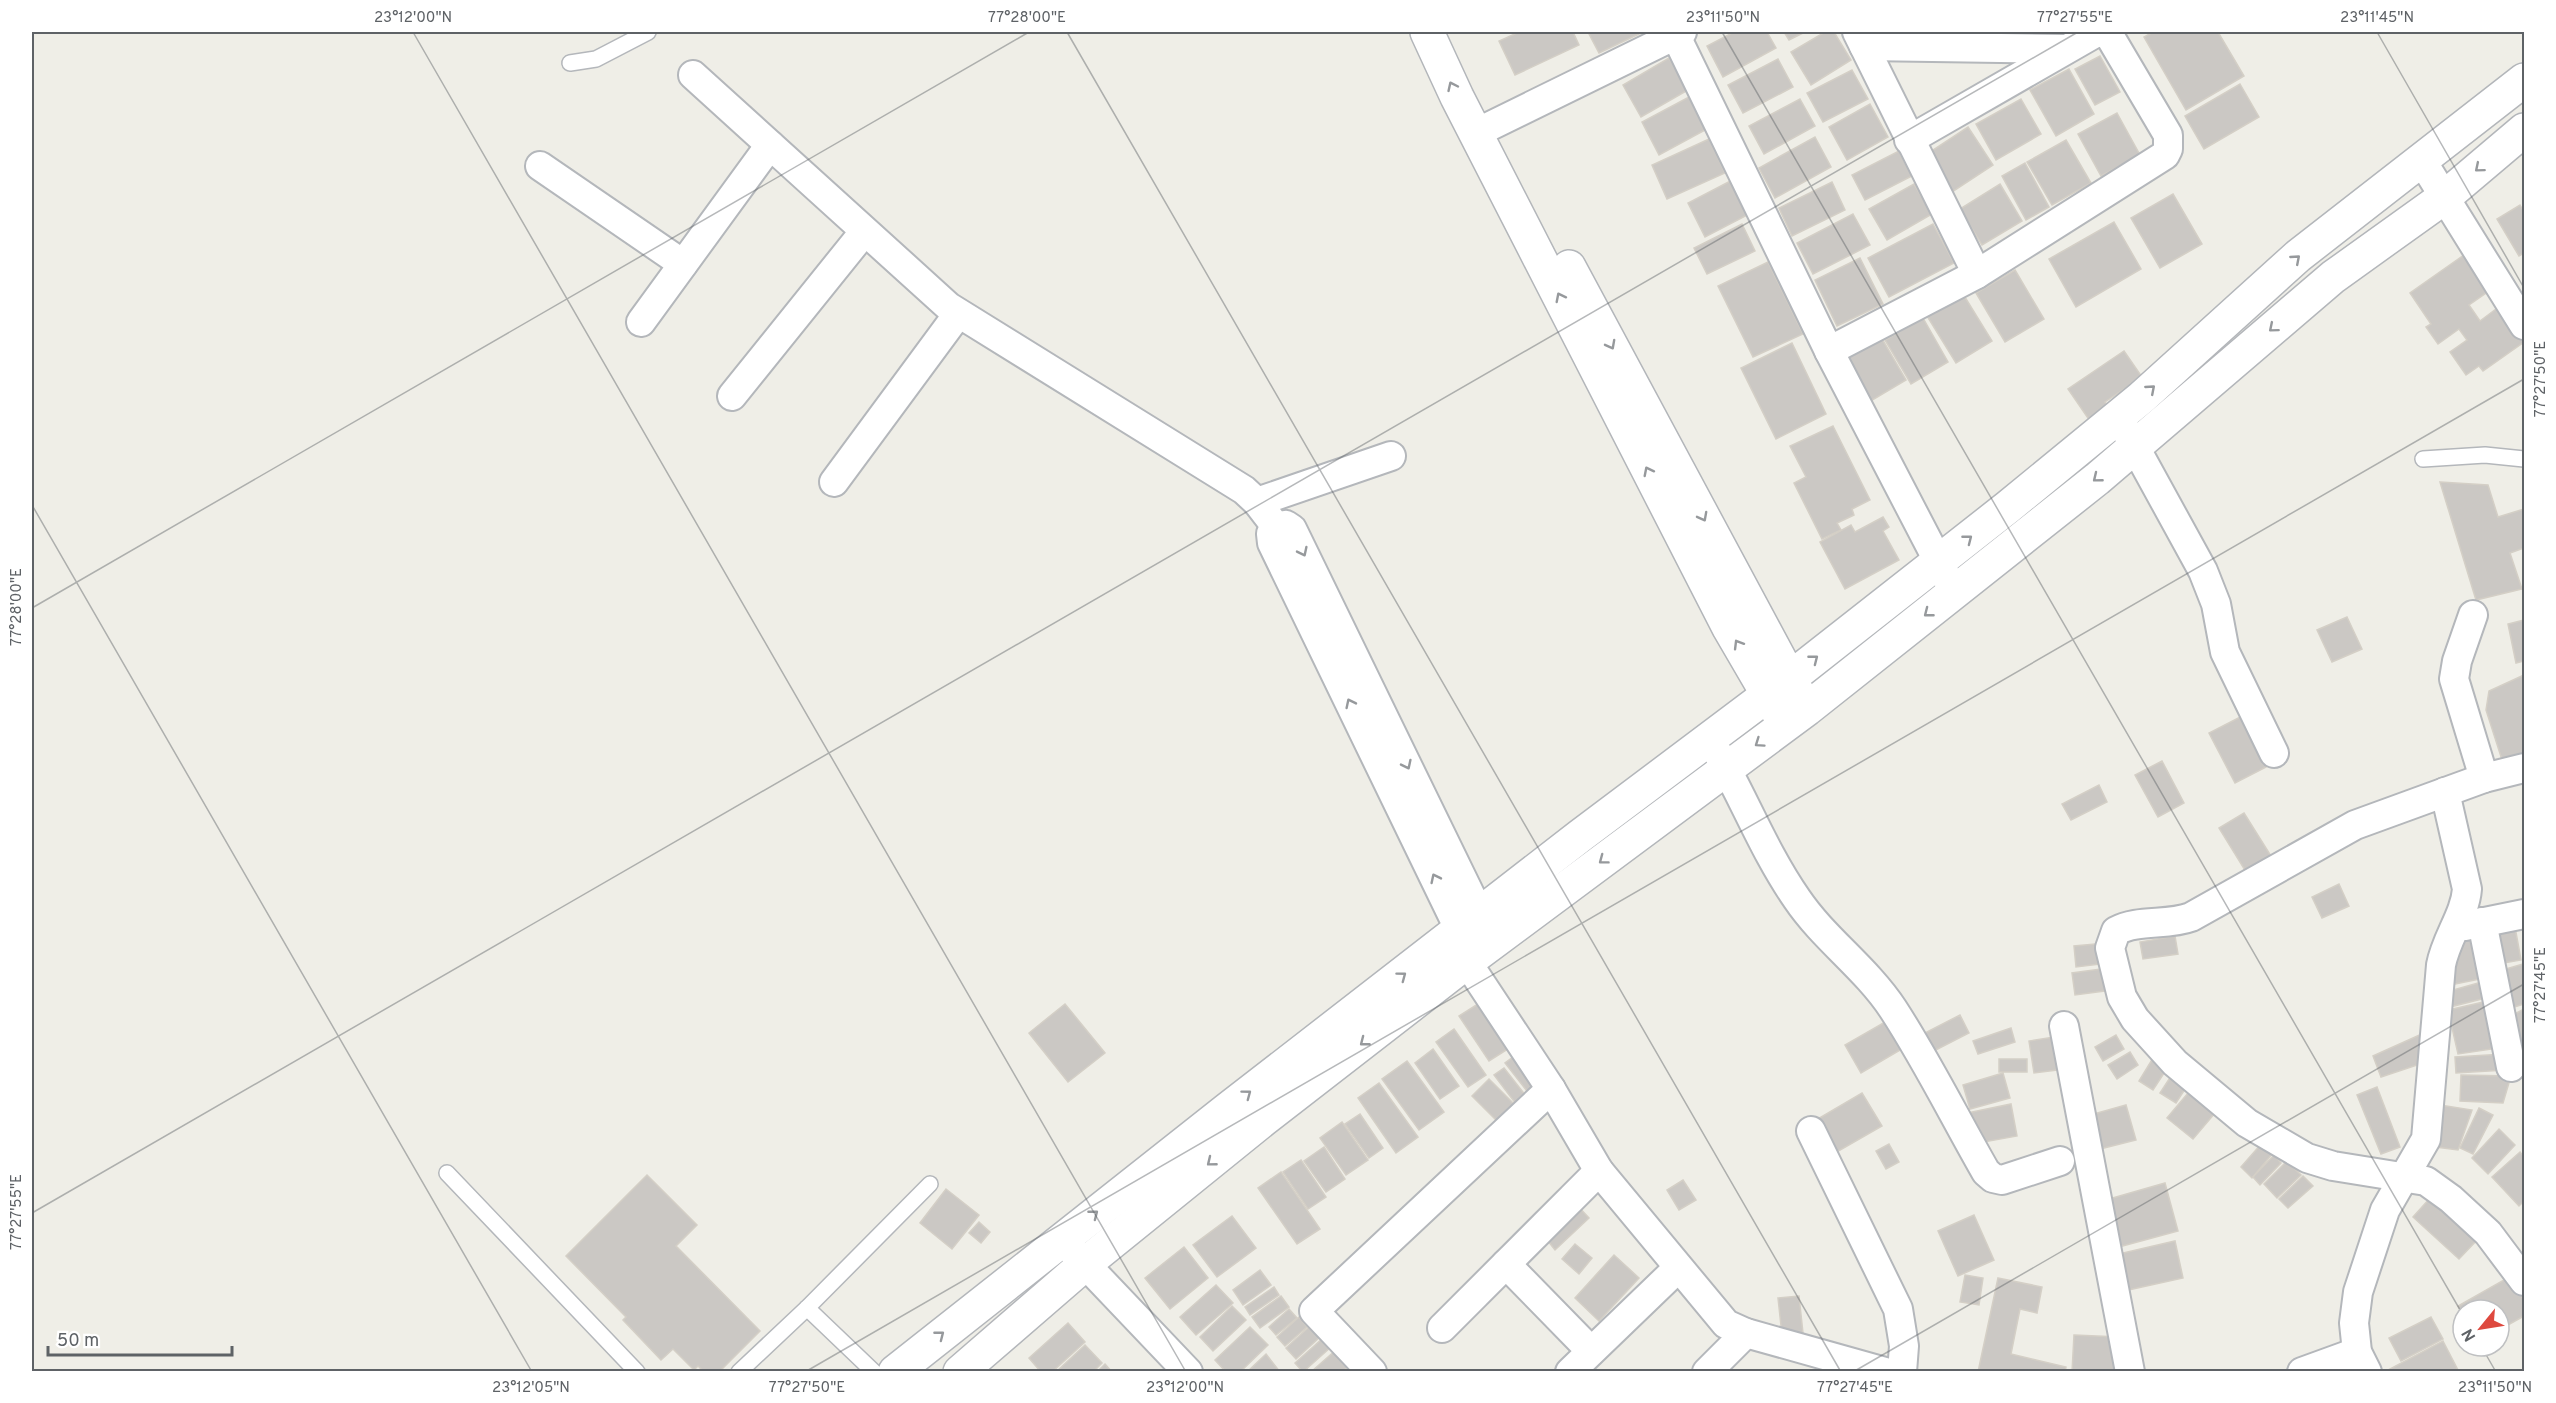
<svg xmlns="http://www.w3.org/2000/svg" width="2556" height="1403" viewBox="0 0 2556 1403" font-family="Overpass,sans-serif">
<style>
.building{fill:#cbc8c4;stroke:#d4cfc6;stroke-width:1.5}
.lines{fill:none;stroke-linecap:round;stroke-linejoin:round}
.lane-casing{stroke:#b4b7bb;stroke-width:18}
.street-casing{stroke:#b4b7bb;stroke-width:32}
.secondary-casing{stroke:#b3b6ba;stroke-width:36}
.lane{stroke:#fff;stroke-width:15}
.street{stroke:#fff;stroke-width:28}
.secondary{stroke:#fff;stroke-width:33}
.oneway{stroke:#96999c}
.ticks{fill:none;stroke:#5e6266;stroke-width:1.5;stroke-opacity:0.45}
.neatline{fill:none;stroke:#5e6266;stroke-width:2}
.ticks-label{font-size:15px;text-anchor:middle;fill:#5e6266}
</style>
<rect width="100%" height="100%" fill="#efeee7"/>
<g class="building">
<path d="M1519 32H1573L1579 45 1515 75 1499 41Z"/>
<path d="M1588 32H1643L1599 53Z"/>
<path d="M1734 32H1767L1776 48 1723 77 1707 46Z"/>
<path d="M1784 32H1805L1789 40Z"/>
<path d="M1825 32H1834L1851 60 1811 85 1791 52Z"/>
<path d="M2153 32H2218L2244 76 2186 110 2144 37Z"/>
<path d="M2100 56 2120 92 2095 105 2075 69Z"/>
<path d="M1669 58 1688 90 1641 117 1623 85Z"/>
<path d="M1778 59 1793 87 1743 113 1728 85Z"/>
<path d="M2069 69 2094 114 2056 136 2030 90Z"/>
<path d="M1852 70 1868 99 1823 122 1807 93Z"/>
<path d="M2240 84 2259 117 2204 149 2185 116Z"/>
<path d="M1689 97 1707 129 1659 155 1642 122Z"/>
<path d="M1800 99 1815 126 1764 154 1749 126Z"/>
<path d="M2021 99 2041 134 1996 160 1976 124Z"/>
<path d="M1870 104 1888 137 1847 160 1829 127Z"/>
<path d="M2117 113 2140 155 2101 176 2078 134Z"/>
<path d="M1968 127 1993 165 1949 194 1924 156Z"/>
<path d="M1815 137 1831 167 1775 198 1759 168Z"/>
<path d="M1709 139 1725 173 1667 199 1652 165Z"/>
<path d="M2066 140 2091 183 2052 205 2027 162Z"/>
<path d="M1899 151 1912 176 1865 200 1852 175Z"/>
<path d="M2025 163 2049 207 2026 220 2002 176Z"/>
<path d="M1738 177 1755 211 1705 237 1688 203Z"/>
<path d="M1832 182 1845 210 1792 236 1779 208Z"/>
<path d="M1914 184 1932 214 1887 240 1869 209Z"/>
<path d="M2000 184 2022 221 1982 245 1960 209Z"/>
<path d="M2173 194 2202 244 2160 268 2131 218Z"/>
<path d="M2520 205 2524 212V253L2519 256 2497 219Z"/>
<path d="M1853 214 1870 245 1813 274 1797 243Z"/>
<path d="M2114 222 2141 269 2076 307 2049 259Z"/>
<path d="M1742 224 1755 251 1707 274 1694 248Z"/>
<path d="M1933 224 1954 263 1889 297 1868 258Z"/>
<path d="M2464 255 2489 291 2469 305 2480 321 2500 306 2524 342 2483 371 2479 366 2466 375 2450 352 2467 340 2459 329 2438 344 2426 327 2431 324 2410 293Z"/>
<path d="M1860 258 1883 304 1837 326 1815 280Z"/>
<path d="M1768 262 1803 334 1753 357 1718 286Z"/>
<path d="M2015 270 2044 319 2005 342 1976 293Z"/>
<path d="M1963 294 1992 341 1956 363 1927 316Z"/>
<path d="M1923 318 1948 362 1911 384 1885 340Z"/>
<path d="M1881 337 1906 380 1869 402 1844 359Z"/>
<path d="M1792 343 1826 414 1776 439 1741 368Z"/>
<path d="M2124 351 2142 377 2105 402 2111 411 2092 424 2068 389Z"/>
<path d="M1833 426 1870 500 1852 509 1854 515 1837 523 1841 530 1822 539 1794 483 1806 477 1790 446Z"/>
<path d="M2440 482 2488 485 2498 517 2524 509V548L2510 553 2522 589 2476 600Z"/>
<path d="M1883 517 1889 527 1883 531 1899 560 1845 589 1820 542 1851 525 1855 532Z"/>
<path d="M2347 617 2362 649 2332 662 2317 630Z"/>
<path d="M2524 620V661L2516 663 2508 624Z"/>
<path d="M2524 675V759L2504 766 2486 710 2489 691Z"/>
<path d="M2248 713 2274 763 2235 783 2209 733Z"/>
<path d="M2162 761 2184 803 2158 817 2135 775Z"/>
<path d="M2099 785 2107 802 2071 820 2062 804Z"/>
<path d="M2244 813 2276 864 2251 880 2219 828Z"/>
<path d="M2339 884 2349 906 2322 918 2312 897Z"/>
<path d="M2515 927 2521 960 2493 965 2487 932Z"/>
<path d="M2175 936 2178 954 2143 959 2140 942Z"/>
<path d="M2477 938 2485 978 2450 985 2451 941Z"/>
<path d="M2106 943 2108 963 2076 967 2074 946Z"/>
<path d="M2523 964 2524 1004 2511 1008 2499 971Z"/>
<path d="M2108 968 2112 990 2075 995 2072 973Z"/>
<path d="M2489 980 2494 996 2450 1007 2446 992Z"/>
<path d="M2488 1001 2499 1048 2458 1054 2448 1010Z"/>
<path d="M1481 1002 1511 1047 1489 1061 1459 1016Z"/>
<path d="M1065 1004 1105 1053 1068 1082 1029 1033Z"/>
<path d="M2524 1009V1047L2519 1049 2505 1019Z"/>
<path d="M1960 1015 1969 1033 1928 1054 1919 1036Z"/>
<path d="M1892 1018 1907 1046 1861 1073 1845 1045Z"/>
<path d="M2011 1028 2015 1042 1978 1054 1973 1041Z"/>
<path d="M1454 1029 1486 1075 1468 1087 1436 1042Z"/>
<path d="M2426 1032 2432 1060 2381 1077 2373 1056Z"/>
<path d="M2116 1035 2124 1049 2103 1061 2095 1047Z"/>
<path d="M2060 1036 2065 1069 2034 1073 2029 1041Z"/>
<path d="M1433 1049 1459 1086 1440 1099 1415 1063Z"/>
<path d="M2130 1052 2138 1065 2117 1079 2108 1065Z"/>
<path d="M1517 1054 1538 1082 1527 1091 1505 1063Z"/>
<path d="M2504 1054 2505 1070 2456 1073 2455 1057Z"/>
<path d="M2153 1058 2168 1067 2153 1090 2139 1081Z"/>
<rect x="1999" y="1059" width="28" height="13"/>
<path d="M1407 1061 1444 1112 1419 1130 1382 1079Z"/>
<path d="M1504 1068 1526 1096 1516 1104 1494 1075Z"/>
<path d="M2175 1070 2191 1080 2176 1103 2160 1093Z"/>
<path d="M2003 1073 2010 1098 1970 1109 1963 1085Z"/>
<path d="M2461 1075 2511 1076 2503 1103 2460 1101Z"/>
<path d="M1489 1079 1516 1106 1499 1123 1472 1096Z"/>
<path d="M1379 1083 1418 1137 1396 1153 1358 1098Z"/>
<path d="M2194 1086 2220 1107 2193 1139 2167 1118Z"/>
<path d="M2377 1087 2400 1147 2381 1154 2357 1095Z"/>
<path d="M1862 1093 1882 1126 1835 1153 1816 1120Z"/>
<path d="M2011 1104 2017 1136 1973 1144 1967 1113Z"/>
<path d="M2126 1105 2136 1140 2092 1151 2083 1117Z"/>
<path d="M2440 1105 2472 1110 2458 1150 2436 1147Z"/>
<path d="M2479 1108 2493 1115 2473 1154 2460 1148Z"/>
<path d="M1360 1114 1383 1148 1369 1158 1345 1124Z"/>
<path d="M1342 1122 1368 1160 1346 1175 1320 1138Z"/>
<path d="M2499 1129 2515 1145 2488 1174 2472 1158Z"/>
<path d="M2262 1143 2273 1153 2252 1178 2241 1167Z"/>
<path d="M1889 1144 1899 1162 1886 1169 1876 1151Z"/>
<path d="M1324 1147 1345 1179 1326 1192 1304 1161Z"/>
<path d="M2520 1152 2524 1157V1201L2519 1206 2492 1177Z"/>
<path d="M2274 1155 2281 1163 2260 1185 2253 1177Z"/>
<path d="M1301 1160 1326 1197 1308 1209 1283 1172Z"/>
<path d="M2287 1161 2301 1175 2277 1198 2264 1184Z"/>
<path d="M1281 1172 1320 1229 1297 1244 1258 1188Z"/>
<path d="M647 1175 697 1225 676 1246 760 1331 719 1372H704L698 1366 694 1370 673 1349 661 1360 623 1320 626 1317 566 1256Z"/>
<path d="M2303 1176 2313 1186 2288 1208 2279 1199Z"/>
<path d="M1683 1180 1696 1200 1679 1210 1667 1190Z"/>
<path d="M2165 1183 2178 1231 2115 1248 2102 1201Z"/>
<path d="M946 1189 979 1215 952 1249 920 1223Z"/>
<path d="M2431 1197 2478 1239 2459 1259 2413 1217Z"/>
<path d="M1575 1203 1589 1218 1555 1250 1548 1241 1565 1225 1559 1218Z"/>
<path d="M1974 1215 1994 1260 1958 1276 1938 1231Z"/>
<path d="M1232 1216 1256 1248 1217 1277 1193 1245Z"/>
<path d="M979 1222 990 1232 981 1243 969 1233Z"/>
<path d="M2175 1241 2183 1278 2119 1292 2110 1256Z"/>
<path d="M1575 1244 1592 1258 1579 1274 1562 1259Z"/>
<path d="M1184 1247 1208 1278 1170 1309 1145 1278Z"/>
<path d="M1614 1255 1639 1278 1599 1321 1575 1298Z"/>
<path d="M1260 1270 1271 1285 1243 1305 1233 1290Z"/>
<path d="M1965 1275 1983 1278 1979 1305 1960 1302Z"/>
<path d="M2511 1276 2524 1301V1316L2499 1330V1310H2463V1315L2458 1306Z"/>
<path d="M1998 1278 2042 1287 2037 1313 2020 1309 2011 1354 2066 1367 2065 1372H1978Z"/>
<path d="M1216 1285 1233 1303 1196 1335 1180 1317Z"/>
<path d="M1274 1287 1279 1295 1250 1315 1245 1307Z"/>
<path d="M1281 1296 1289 1307 1260 1328 1252 1317Z"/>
<path d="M1799 1296 1803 1333 1782 1335 1778 1298Z"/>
<path d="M1232 1306 1246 1320 1213 1351 1200 1337Z"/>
<path d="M1289 1309 1297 1318 1276 1335 1269 1327Z"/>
<path d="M1299 1317 1307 1327 1285 1346 1277 1337Z"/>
<path d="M2431 1317 2443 1339 2401 1361 2389 1338Z"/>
<path d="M1068 1323 1085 1342 1052 1372H1041L1029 1358Z"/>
<path d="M1310 1326 1320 1337 1296 1359 1286 1348Z"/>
<path d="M1250 1327 1268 1345 1240 1372H1226L1215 1360Z"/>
<path d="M2074 1335 2119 1337 2117 1372H2072Z"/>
<path d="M1323 1338 1331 1347 1303 1372 1295 1363Z"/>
<path d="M2443 1341 2459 1372H2389L2388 1370Z"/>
<path d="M1085 1345 1102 1363 1093 1372H1056Z"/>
<path d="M1337 1349 1350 1365 1342 1372H1311Z"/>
<path d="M1266 1354 1280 1372H1247Z"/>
<path d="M1105 1364 1112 1372H1097Z"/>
</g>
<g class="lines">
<g class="lane-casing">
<g id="lane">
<path d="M570 63 596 59 648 32"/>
<path d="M2423 459 2485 455 2524 459"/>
<path d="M447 1173 637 1372"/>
<path d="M807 1308 874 1372"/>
<path d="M739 1372 807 1308 930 1184"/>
</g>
</g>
<g class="street-casing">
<g id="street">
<path d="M1674 32 1829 351 1948 580"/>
<path d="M1857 32 1977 274"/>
<path d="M1864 46 2066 49"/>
<path d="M693 75 949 307 1244 490 1257 502 1277 528"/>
<path d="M1476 133 1682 32"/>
<path d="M1909 140 2097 32"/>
<path d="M2422 161 2524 325"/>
<path d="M540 166 683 264"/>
<path d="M641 322 770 145"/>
<path d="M1829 351 1977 274 2165 155 2168 149V135L2109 35 2099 32"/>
<path d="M732 396 864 232"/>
<path d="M2124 427 2203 571 2216 604 2225 652 2274 753"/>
<path d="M834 482 958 314"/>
<path d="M1257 502 1391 456"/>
<path d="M2473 615 2457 661 2454 679 2484 778"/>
<path d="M1709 738C1741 790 1762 849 1797 899 1824 939 1866 968 1893 1009 1927 1061 1955 1118 1986 1172L1993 1178 2002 1180 2060 1161"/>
<path d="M2524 768 2484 778 2355 825 2191 917C2167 926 2138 919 2116 931L2110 948 2122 997 2135 1019 2175 1063 2247 1123 2307 1158 2333 1166 2426 1181 2451 1199 2488 1233 2524 1281"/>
<path d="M2482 922 2511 1067"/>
<path d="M2465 926 2524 914"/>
<path d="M1460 931 1272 543 1271 534 1286 525 1292 529 1480 915"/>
<path d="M1455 944 1551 1089 1599 1171 1726 1324 1746 1333 1885 1372"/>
<path d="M2064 1026 2130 1372"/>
<path d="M1811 1131 1898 1309 1904 1346 1902 1372"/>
<path d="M1069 1247 1188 1372"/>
<path d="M1506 1264 1591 1351"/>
<path d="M1442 1328 1599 1171"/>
<path d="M1372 1372 1314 1311 1551 1089"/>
<path d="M1570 1372 1678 1268"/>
<path d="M1707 1372 1746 1333"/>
<path d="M2302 1372 2357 1352"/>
<path d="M2367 1372 2357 1352 2354 1323 2358 1292 2385 1210 2426 1139 2441 965C2446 938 2465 915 2467 889L2445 792"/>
</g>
</g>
<g class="secondary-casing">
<g id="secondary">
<path d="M1427 32 1457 97 1729 628 1778 712"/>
<path d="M1569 267 1800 697"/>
<path d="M895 1372 1228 1109 1580 836 1789 679 2008 507 2141 398 2298 256 2524 80"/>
<path d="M960 1372 1085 1264 1263 1120 1468 961 1807 709 2097 479 2333 277 2446 196 2524 130"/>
</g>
</g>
<use href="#lane" class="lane"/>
<use href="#street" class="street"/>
<use href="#secondary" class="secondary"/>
</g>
<defs><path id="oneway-chevron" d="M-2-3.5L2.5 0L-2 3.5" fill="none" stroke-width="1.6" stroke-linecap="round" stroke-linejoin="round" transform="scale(1.5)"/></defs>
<g class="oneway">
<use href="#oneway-chevron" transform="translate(1452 86) rotate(-115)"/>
<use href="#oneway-chevron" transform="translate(2479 168) rotate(140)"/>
<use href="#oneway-chevron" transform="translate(2296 259) rotate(-41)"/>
<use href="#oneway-chevron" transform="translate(1560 297) rotate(-117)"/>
<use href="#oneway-chevron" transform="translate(2273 328) rotate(140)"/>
<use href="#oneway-chevron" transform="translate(1611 345) rotate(62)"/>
<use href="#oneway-chevron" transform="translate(2151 389) rotate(-41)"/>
<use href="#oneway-chevron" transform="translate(1648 471) rotate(-117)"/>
<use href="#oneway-chevron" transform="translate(2097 478) rotate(141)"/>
<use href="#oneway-chevron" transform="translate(1703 517) rotate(62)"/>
<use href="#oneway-chevron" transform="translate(1968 539) rotate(-38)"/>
<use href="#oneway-chevron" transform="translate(1303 552) rotate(64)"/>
<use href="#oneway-chevron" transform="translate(1928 613) rotate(142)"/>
<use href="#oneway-chevron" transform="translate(1738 644) rotate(-121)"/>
<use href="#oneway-chevron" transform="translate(1814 659) rotate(-38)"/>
<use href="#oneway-chevron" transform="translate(1350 703) rotate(-116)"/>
<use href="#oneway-chevron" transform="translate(1759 743) rotate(145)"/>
<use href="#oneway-chevron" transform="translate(1407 765) rotate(64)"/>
<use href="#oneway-chevron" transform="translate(1603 860) rotate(143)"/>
<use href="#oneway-chevron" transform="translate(1435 878) rotate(-116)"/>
<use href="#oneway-chevron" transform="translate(1402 976) rotate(-37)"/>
<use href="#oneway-chevron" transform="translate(1364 1042) rotate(142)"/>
<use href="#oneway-chevron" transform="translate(1247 1094) rotate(-37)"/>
<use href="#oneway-chevron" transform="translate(1211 1162) rotate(141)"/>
<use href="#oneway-chevron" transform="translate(1094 1214) rotate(-38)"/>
<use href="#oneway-chevron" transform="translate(940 1335) rotate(-38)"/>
</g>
<path class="ticks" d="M413 32 1186 1372M1067 32 1841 1372M1722 32 2463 1315M2377 32 2524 288M32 505 532 1372M32 608 1029 32M32 1213 2078 32M2481 1346 2496 1372M805 1372 2524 379M1853 1372 2524 984"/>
<rect width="2556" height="1403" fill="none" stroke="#ffffff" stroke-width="66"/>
<g transform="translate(2481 1328) rotate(240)"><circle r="28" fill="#ffffff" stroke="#bfc0c2" stroke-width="1.5"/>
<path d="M0-4.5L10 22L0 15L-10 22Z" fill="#de493f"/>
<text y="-9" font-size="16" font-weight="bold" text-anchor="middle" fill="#5e6266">N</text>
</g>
<path d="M48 1346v9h184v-9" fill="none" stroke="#5e6266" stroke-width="3"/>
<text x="57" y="1346" font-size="18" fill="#5e6266" stroke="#ffffff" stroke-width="4.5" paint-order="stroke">50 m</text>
<rect x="33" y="33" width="2490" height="1337" class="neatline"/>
<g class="ticks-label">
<text x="413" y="22">23°12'00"N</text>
<text x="1027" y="22">77°28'00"E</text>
<text x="1723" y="22">23°11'50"N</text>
<text x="2075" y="22">77°27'55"E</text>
<text x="2377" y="22">23°11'45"N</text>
<text transform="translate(2540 379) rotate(-90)" y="5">77°27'50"E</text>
<text transform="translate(16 607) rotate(-90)" y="5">77°28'00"E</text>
<text transform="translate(2540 985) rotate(-90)" y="5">77°27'45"E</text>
<text transform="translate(16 1212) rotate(-90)" y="5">77°27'55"E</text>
<text x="531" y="1392">23°12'05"N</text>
<text x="807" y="1392">77°27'50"E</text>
<text x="1185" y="1392">23°12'00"N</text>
<text x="1855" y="1392">77°27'45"E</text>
<text x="2495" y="1392">23°11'50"N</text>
</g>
</svg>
